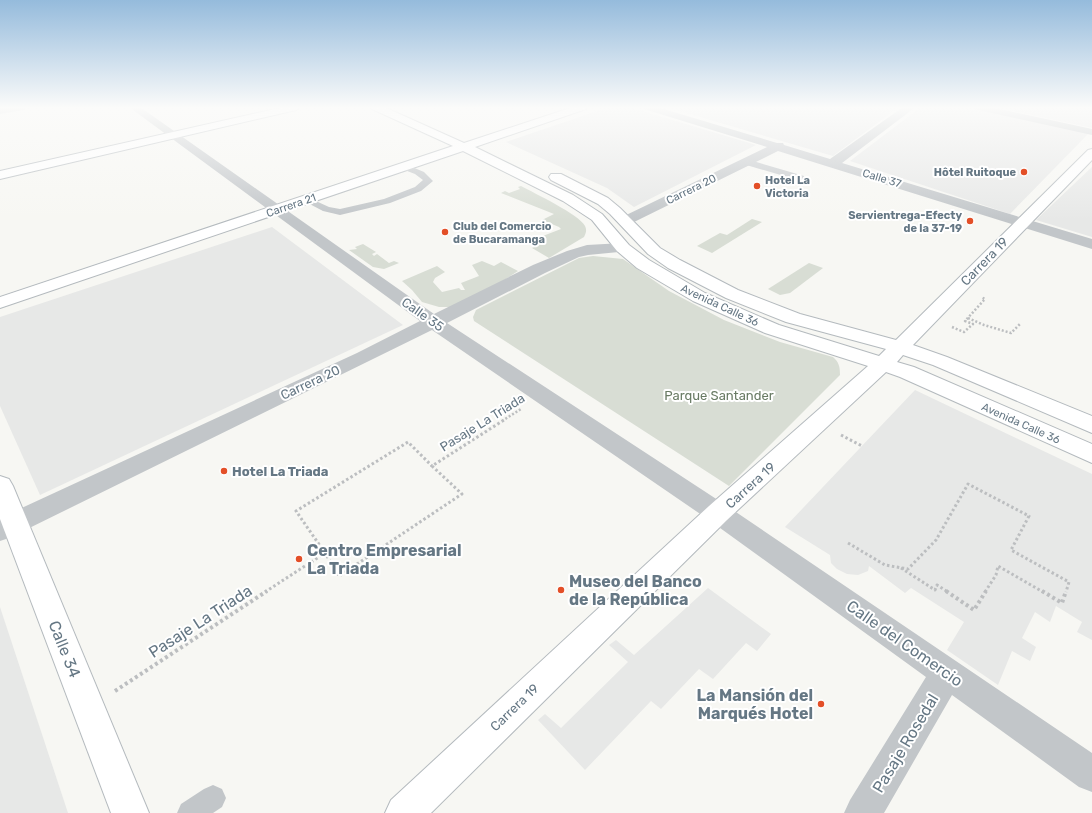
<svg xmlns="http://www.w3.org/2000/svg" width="1092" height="813" viewBox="0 0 1092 813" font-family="Rubik,sans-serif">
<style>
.built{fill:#e7e8e7}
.green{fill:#d8ddd4}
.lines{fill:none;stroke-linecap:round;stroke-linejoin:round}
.secondary-casing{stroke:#b4babe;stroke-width:2}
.path-far2{stroke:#bcbec0;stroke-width:2.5;stroke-dasharray:2 2;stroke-linecap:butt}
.path-far1{stroke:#bcbec0;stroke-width:3;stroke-dasharray:2.5 2.5;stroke-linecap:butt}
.path{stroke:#bcbec0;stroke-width:4;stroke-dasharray:3 3;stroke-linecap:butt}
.lane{fill:#c2c6c9;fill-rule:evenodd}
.street{fill:#c2c6c9;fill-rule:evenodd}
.secondary{fill:#fff;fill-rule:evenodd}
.poi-dot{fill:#e34f27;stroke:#fff;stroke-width:1.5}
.labels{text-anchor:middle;stroke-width:4;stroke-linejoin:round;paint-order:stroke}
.far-poi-label{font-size:11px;font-weight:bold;fill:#657784;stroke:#fff;text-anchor:end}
.far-street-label{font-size:11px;fill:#657784;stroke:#fff}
.street-label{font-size:13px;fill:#657784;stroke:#fff}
.park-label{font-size:13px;fill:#697b64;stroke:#fff}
.poi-label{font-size:13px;font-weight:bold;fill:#657784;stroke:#fff;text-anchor:start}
.near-poi-label{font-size:16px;font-weight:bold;fill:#657784;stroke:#fff;text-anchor:start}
.near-street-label{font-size:16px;fill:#657784;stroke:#fff}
</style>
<rect width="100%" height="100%" fill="#f7f7f3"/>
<g class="built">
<path d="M609 107H629L756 145 634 207 607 188 506 142Z"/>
<path d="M666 107H899L833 156Z"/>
<path d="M921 107H967L1089 133 1010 214 850 161Z"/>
<path d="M994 107H1092V128Z"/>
<path d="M1092 167V237L1036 220Z"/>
<path d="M272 227 403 325 40 495 0 406V317Z"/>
<path d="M915 390 1092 474V640L1077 632 1082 622 1056 606 1050 622 1035 612 1022 638 1036 647 1030 661 1012 651 998 685 947 650 964 622 911 588 905 593 869 566 868 571 858 575 847 574 837 569 831 563 830 555 785 527Z"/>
<path d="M708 588 771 634 757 651 746 643 713 679 699 669 661 709 651 701 585 770 538 720 545 714 561 728 628 662 609 645 616 640 634 655Z"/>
<path d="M0 607 68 813H0Z"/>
</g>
<g class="green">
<path d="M521 186C534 193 580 215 585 226 587 230 586 233 584 237L549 258 532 248 542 243 535 239 561 229 559 227 542 220 554 214 501 193 505 191 509 193 520 189 518 187Z"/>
<path d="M752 219 762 222 712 253 697 246 720 233 727 235Z"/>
<path d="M363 244 376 252 372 254 374 256 377 254 389 263 394 261 399 263 384 269 373 267 349 250 357 249 355 247Z"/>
<path d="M593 256 623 259 669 291 724 320 780 342 833 357C839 362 840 367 840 375L729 486 474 321 473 317 476 310 579 258Z"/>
<path d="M482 261 494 266 501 262 518 271 498 284 455 307H439L422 302 412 290 402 281 437 266 445 272 435 278 433 282 442 292 459 288 461 290H465L461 283 479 276 472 265Z"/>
<path d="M809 263 823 268 790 293 780 295 768 289Z"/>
</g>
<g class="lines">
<g class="secondary-casing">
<g id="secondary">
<path d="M284 107H301L296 110 0 179V171Z"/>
<path d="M371 107H384L464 143 573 107H587L586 109 475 147 573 195 602 214 629 245 649 260 705 293 779 325 879 356 886 349 786 322 726 298 668 268 648 254 610 214 598 204 551 180 549 177 551 174H561L608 198 620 208 660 248 680 260 738 290 800 314 896 340 1088 150 1092 149V160L913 345 947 357 1092 416V433L933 365 903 355 897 362 914 367 1092 444V463L900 377 886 372 727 520 431 813H385L391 800 709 506 868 366 765 333 693 301 637 268 617 251 592 220 563 201 463 151 0 308V297L453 146 372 109Z"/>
<path d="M0 476 9 479 13 486 149 813H111L0 519Z"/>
</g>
</g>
<g class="path-far2">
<path d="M968 318 984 325 1011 333 1021 323"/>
<path d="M952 327 964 332 973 324 965 321 985 299 981 297"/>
<path d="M502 421 521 409"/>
</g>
<g class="path-far1">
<path d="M841 435 862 446"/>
<path d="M848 543 885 565 908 569 936 540 968 484 1029 516 1011 550 1069 582 1066 592"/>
<path d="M325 553 296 511 408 442 432 466"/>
<path d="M901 568 935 590 937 585 948 592"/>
<path d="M265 592 325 553 339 576 462 494 432 466 504 420"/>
<path d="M985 592 996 575 998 566 1043 592"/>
</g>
<g class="path">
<path d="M946 591 974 610 986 591"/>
<path d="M1042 591 1062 603 1066 591"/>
<path d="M115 691 267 591"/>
</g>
<g class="lane">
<path d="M746 159 804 176 805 178 801 181 743 164 742 162Z"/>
<path d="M405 164 424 172 433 181 421 191 390 203 340 215 323 211 302 200 307 197 329 207 340 209 384 199 415 187 423 180 415 174 402 169 401 167 402 165Z"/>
<path d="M213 785 222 789 226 798 222 807 213 813H177L181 804 204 789Z"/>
</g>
<g class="street">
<path d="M8 107H29L24 110 0 114V108Z"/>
<path d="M129 107H140L434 314 533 265 567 251 587 245 623 243 629 245 631 248 629 251 588 255 579 257 545 273 447 323 727 506 1092 753V792L1079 787 952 695 884 813H844L850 800 926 677 709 520 432 330 9 538 0 541V518L357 353 420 321Z"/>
<path d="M643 107H657L777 143H783L784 145 830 159 903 107H914L913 109 842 163 1092 239V249L778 151 630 224 625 225 620 224 618 221 620 218 767 147 644 109Z"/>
<path d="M973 107H990L1092 129V135L978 110Z"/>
</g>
<use href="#secondary" class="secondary"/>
</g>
<linearGradient id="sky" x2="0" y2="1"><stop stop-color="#95bbdc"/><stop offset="0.49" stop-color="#fbfbfa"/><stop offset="1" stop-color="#fbfbfa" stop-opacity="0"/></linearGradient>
<rect width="1092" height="220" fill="url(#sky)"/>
<g class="poi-dot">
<circle cx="1024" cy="172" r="4"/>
<circle cx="757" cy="186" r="4"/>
<circle cx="970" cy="221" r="4"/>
<circle cx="445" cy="232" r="4"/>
<circle cx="224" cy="471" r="4"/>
<circle cx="299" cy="559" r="4"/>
<circle cx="561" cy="590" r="4"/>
<circle cx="821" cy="704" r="4"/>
</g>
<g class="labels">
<g class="far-poi-label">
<text x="1016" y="176">Hôtel Ruitoque</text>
<text x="765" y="184" text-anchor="start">Hotel La<tspan x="765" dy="13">Victoria</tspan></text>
<text x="962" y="219">Servientrega-Efecty<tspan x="962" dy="13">de la 37-19</tspan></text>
<text x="453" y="230" text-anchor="start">Club del Comercio<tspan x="453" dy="13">de Bucaramanga</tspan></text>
</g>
<g class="far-street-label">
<text transform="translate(882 178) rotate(17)" y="4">Calle 37</text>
<text transform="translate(691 189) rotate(-26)" y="4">Carrera 20</text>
<text transform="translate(291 205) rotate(-19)" y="4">Carrera 21</text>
<text transform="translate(720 305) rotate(25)" y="4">Avenida Calle 36</text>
<text transform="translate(1021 423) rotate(24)" y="4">Avenida Calle 36</text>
</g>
<g class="street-label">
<text transform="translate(984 261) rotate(-46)" y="5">Carrera 19</text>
<text transform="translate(423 314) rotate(35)" y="5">Calle 35</text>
<text transform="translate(310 382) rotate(-25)" y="5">Carrera 20</text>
<text transform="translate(482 422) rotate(-32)" y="5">Pasaje La Triada</text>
<text transform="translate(750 485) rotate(-42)" y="5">Carrera 19</text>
<text transform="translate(514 707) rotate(-44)" y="5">Carrera 19</text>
</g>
<g class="park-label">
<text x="719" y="400">Parque Santander</text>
</g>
<g class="poi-label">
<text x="232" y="476">Hotel La Triada</text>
</g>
<g class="near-poi-label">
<text x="307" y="556">Centro Empresarial<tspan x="307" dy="18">La Triada</tspan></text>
<text x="569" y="587">Museo del Banco<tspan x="569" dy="18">de la República</tspan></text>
<text x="813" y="701" text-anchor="end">La Mansión del<tspan x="813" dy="18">Marqués Hotel</tspan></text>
</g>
<g class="near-street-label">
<text transform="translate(200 621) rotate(-33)" y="6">Pasaje La Triada</text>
<text transform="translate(905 643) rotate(35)" y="6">Calle del Comercio</text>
<text transform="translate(65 649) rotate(68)" y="6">Calle 34</text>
<text transform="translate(905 743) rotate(-59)" y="6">Pasaje Rosedal</text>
</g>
</g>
</svg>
